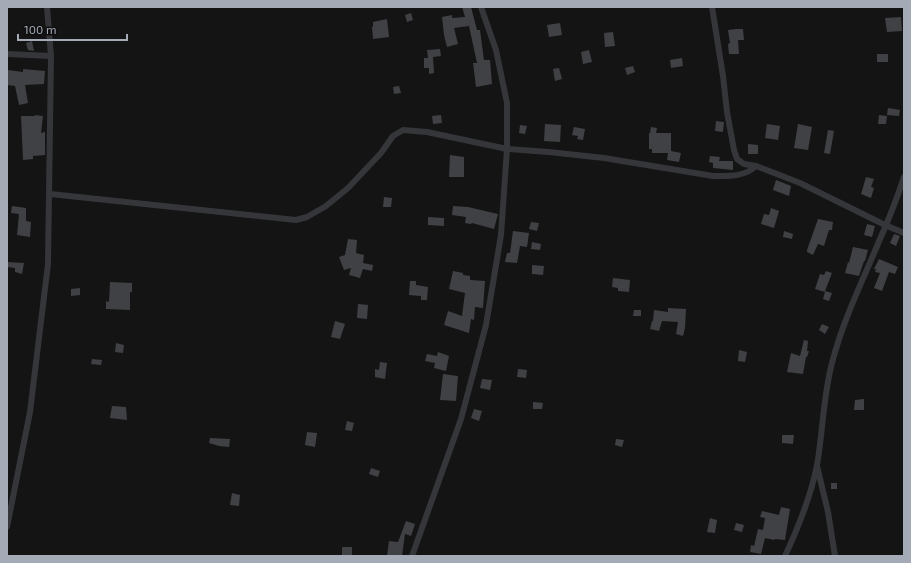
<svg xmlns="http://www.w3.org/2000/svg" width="911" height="563" viewBox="0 0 911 563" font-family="'Exo 2',sans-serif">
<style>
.building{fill:#404145}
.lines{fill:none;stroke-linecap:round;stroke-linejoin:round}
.minor{stroke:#35363a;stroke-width:6}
</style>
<rect width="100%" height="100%" fill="#141415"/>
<g class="building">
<path d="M462 7H471L477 30H480L484 60H490L492 84 476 87 473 63H477L469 26 454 28 458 44 447 47 444 35 442 17 452 15V18L465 17Z"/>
<path d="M411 13 413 20 407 22 405 15Z"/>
<path d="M901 17 902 31 887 32 885 18Z"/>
<path d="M387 19 389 37 373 39 372 27H373V22Z"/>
<path d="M560 23 562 35 549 37 547 25Z"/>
<path d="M736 29H743L744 40H738L739 54H729L728 44 730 43 728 30Z"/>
<path d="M613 32 615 46 605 47 604 33Z"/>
<path d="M32 41 34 51 28 50 26 43Z"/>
<path d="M440 49 441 56 433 57 434 73 429 74V68H424V58H428L427 50Z"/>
<path d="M589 50 592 62 583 64 581 52Z"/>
<rect x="877" y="54" width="11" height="8"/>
<path d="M682 58 683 66 671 68 670 60Z"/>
<path d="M633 66 635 72 627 75 625 68Z"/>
<path d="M559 68 562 79 555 81 553 69Z"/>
<path d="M23 69 45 71 44 84 25 85 28 103 19 105 15 86 7 85 8 70 23 72Z"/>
<path d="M399 86 401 93 394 94 393 87Z"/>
<path d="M888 108 900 110 899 116 887 115Z"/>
<path d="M35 115 43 116 41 133 45 132V155L33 156V159L23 160 21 116H35Z"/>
<path d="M441 115 442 123 433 124 432 116Z"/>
<path d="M879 115 887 116 886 124H878Z"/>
<path d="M716 121 724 122 723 132 715 131Z"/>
<path d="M545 124 561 125 560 142 544 141Z"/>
<path d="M767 124 780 126 778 140 765 138Z"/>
<path d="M798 124 812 127 808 150 794 148Z"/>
<path d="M520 125 527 126 525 134 519 133Z"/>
<path d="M574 127 585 129 583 140 577 139 578 136 572 135Z"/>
<path d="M651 127 657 128 656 133H671V151L681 153 679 162 667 160 668 153H652V149H649V133H650Z"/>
<path d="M828 130 834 131 830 154 824 153Z"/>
<path d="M748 144 758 145V154H748Z"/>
<path d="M450 155 464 157V177H449Z"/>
<path d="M710 156 720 157 719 161H733V170L713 168V163L709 162Z"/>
<path d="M866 177 874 179 871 187 874 188 871 198 861 194Z"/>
<path d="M776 180 791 186 789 196 773 190Z"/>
<path d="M384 197 392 198 391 207H383Z"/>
<path d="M12 206 26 208V221L31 222 30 237 17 235 19 214 11 213Z"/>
<path d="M453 206 468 207 498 214 494 229 472 223 471 224 465 223 466 217 452 215Z"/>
<path d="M771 208 779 211 774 228 761 224 764 214 769 215Z"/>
<path d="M428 217 444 218V226L428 225Z"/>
<path d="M818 219 833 222 832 230H829L824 246 818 244 813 255 807 252V250Z"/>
<path d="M531 222 539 223 537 231 529 229Z"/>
<path d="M867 224 875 226 872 237 864 235Z"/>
<path d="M513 231 529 233 527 247 520 246 517 263 505 262 507 253H510Z"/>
<path d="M784 231 793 234 792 239 783 237Z"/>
<path d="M894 234 900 236 896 246 890 243Z"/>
<path d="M348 239 357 240 356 253 364 255 363 263 373 265 372 271 363 269 360 278 349 275 351 268 344 270 339 257 345 255Z"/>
<path d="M532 242 541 244 540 250 531 249Z"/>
<path d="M853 247 868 250 865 261H864L859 276 845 273 848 262 849 263Z"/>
<path d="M879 259 898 267 895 274 889 272 882 291 874 288 880 273 875 272 876 269H874Z"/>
<path d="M7 262 24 263 22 274 15 272V268L7 267Z"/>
<path d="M532 265 544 266 543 275 532 274Z"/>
<path d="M453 271 463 273V275L470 276V280L485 281 483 308 475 307 474 320 471 319 469 333 444 325 448 311 462 316 465 293 449 289Z"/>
<path d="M826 271 832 273 825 291 832 293 829 301 823 299 825 292 815 289 820 274 824 275Z"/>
<path d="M613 278 630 280 629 292 618 291V288L612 287Z"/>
<path d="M410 281H416V285L428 287 427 300H421V296L409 295Z"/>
<path d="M110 282 132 283V292H130V310L106 309V301L109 302Z"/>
<path d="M80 288V295L71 296V289Z"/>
<path d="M358 304 368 305 367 319 357 318Z"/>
<path d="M668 308 686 309 685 328 683 336 676 334 678 322 662 321 659 331 650 329 652 321H653L654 310 668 312Z"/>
<path d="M634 310H641V316H633Z"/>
<path d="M335 321 345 324 340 339 331 337Z"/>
<path d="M822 324 829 327 825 334 819 330Z"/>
<path d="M804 340 808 341 807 351H809L807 357H806L803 374 787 372 791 353 800 356Z"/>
<path d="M116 343 124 345 123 353 115 352Z"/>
<path d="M739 350 747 352 745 362 738 361Z"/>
<path d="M438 352 449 356 446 371 434 368 435 363 425 361 427 354 437 356Z"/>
<path d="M92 359 102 360 101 365 91 364Z"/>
<path d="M380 362 387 363 385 379 375 377V369L379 370Z"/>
<path d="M518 369 527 370 526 378 517 377Z"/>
<path d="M443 374 458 376 456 401 440 400Z"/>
<path d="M482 379 492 380 490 390 480 388Z"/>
<path d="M864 399V410H854L855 400Z"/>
<path d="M533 402 543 403 542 409H533Z"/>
<path d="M112 406 126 407 127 420 110 418Z"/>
<path d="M474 409 482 411 479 421 471 418Z"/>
<path d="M347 421 354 423 352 431 345 430Z"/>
<path d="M307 432 317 433 315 447 305 445Z"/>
<path d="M782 435H794L793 444 782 443Z"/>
<path d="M210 438 230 439 229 447 219 446 209 443Z"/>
<path d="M616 439 624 440 622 447 615 445Z"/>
<path d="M371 468 380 471 378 477 369 474Z"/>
<rect x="831" y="483" width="6" height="6"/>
<path d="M232 493 240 495 239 506 230 505Z"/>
<path d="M781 507 790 509 785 540 775 539 774 540 765 538 761 554 750 552 751 545 754 546 758 529 763 530 765 518 760 517 762 511 779 515Z"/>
<path d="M710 518 717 520 715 533 707 532Z"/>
<path d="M406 521 415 524 411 536 405 534 402 556H387L389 541 398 542Z"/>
<path d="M736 523 744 525 742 532 734 530Z"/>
<rect x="342" y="547" width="10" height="9"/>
</g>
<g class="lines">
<g class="minor">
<path d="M712 7 723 76 727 112 734 150 737 159 744 164 756 166 800 183 885 225 904 233"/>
<path d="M7 54 51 56"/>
<path d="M50 194 296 220 307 217 326 206 348 188 381 153 393 136 403 130 427 132 507 149 549 152 604 158 713 176C728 176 745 177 756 166"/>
<path d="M817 466 828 512 835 556"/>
<path d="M7 527 30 412 48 264 51 56 47 7"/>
<path d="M412 556 461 419 486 325 501 235 507 149V103L496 50 481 7"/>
<path d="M785 556C798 528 811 496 817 465 823 431 823 397 832 363 843 320 863 280 880 239 889 219 897 198 904 177"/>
</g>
</g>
<rect width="911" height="563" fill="none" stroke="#a5abb6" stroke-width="16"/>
<path d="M18 34v6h109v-6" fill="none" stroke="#a5abb6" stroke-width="2"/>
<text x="24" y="34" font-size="12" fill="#a5abb6" stroke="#0f0f10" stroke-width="3" paint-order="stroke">100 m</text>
</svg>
